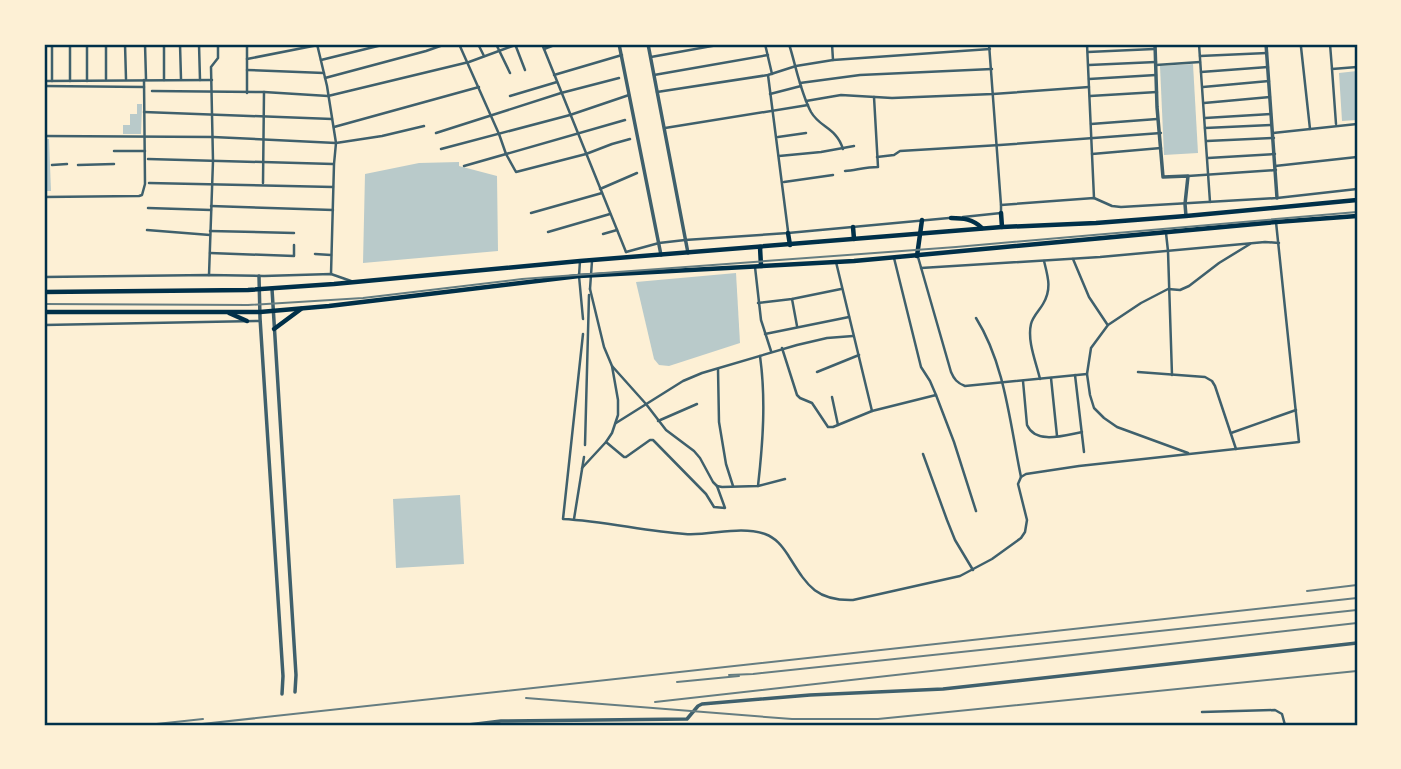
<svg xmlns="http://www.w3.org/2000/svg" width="1401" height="769" viewBox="0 0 1401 769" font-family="'PT Sans Narrow',sans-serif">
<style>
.green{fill:#b9caca}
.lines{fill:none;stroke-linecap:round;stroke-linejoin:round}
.minor{stroke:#3f606c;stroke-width:2.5}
.tertiary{stroke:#3f606c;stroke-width:3.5}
.secondary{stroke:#003049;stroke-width:4.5}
.rail{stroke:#657d81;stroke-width:2}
.neatline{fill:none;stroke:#003049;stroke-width:2.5}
</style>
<rect width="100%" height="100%" fill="#fdf0d5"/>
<g class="green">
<path d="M1193 64 1198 153 1164 155 1160 66Z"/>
<path d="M1357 71V120L1342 121 1339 73Z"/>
<path d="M137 104H142L141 134H123V125H130V114H137Z"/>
<path d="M44 139H49L51 191H44Z"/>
<path d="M459 162V166L497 176 498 251 363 263 365 174 419 163Z"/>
<path d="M736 273 740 343 669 366 659 365 654 359 636 282Z"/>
<path d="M460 495 464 564 396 568 393 499Z"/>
</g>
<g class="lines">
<g class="minor">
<path d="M52 44V81"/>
<path d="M70 44V81"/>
<path d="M87 44V81"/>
<path d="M106 44V79"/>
<path d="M125 44 126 79"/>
<path d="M145 44 146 79"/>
<path d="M164 44V80"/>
<path d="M180 44 181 79"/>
<path d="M199 44 200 80"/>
<path d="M317 44 327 86 336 143 334 164 331 274"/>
<path d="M459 44 499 134 506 154 516 172 586 154 612 144 630 139"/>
<path d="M478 44 484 56"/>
<path d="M496 44 510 73"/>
<path d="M515 44 525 70"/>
<path d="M542 44 626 252"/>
<path d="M765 44 772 74"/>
<path d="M789 44C796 66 800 91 811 112 820 128 836 127 843 149"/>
<path d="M832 44 833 60"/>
<path d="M989 44 1001 205"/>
<path d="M1087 44 1094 198"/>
<path d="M1199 44 1210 202"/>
<path d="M1330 44 1332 69"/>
<path d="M990 45 1003 44"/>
<path d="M1266 46 1279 44"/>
<path d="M1301 47 1310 129"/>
<path d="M544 49 557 44"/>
<path d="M1088 52 1154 49"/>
<path d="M1200 56 1267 53"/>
<path d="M651 57 723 44"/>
<path d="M247 59 318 45"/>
<path d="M321 60 386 44"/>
<path d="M1089 65 1156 62"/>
<path d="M1156 65 1200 62"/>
<path d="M247 70 324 73"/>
<path d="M1201 72 1268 67"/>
<path d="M554 75 622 55"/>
<path d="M654 75 768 55"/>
<path d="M768 75 788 231"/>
<path d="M325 78 426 51 446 44"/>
<path d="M1089 79 1156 75"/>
<path d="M44 81 212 80"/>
<path d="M800 83 860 75 992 69"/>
<path d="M44 86 144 87"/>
<path d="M1203 87 1269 81"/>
<path d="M152 91 264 92 328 96 469 62 518 44"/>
<path d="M657 92 768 75 796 66 833 60 990 49"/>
<path d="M247 93V44"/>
<path d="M770 94 801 86"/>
<path d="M510 96 557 82"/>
<path d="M1090 96 1157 92"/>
<path d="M806 101 841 95 892 98 993 94 1089 87"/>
<path d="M1204 103 1270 97"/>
<path d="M144 112 332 119"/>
<path d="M1205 118 1271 114"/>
<path d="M1091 124 1157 119"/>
<path d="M1336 124 1332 69 1357 67"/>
<path d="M334 127 479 87"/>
<path d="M665 128 808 105"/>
<path d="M1205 128 1271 125"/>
<path d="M436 133 561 93 619 78"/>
<path d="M1273 133 1357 124"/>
<path d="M44 136 213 137 336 143 382 136 424 126"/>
<path d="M778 137 806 133"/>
<path d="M1207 141 1274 138"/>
<path d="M441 149 570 115 629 95"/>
<path d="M114 151H145"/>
<path d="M1092 154 1161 148"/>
<path d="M779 156 821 152 854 146"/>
<path d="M877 157 894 155 900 151 1000 145 1161 133"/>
<path d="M1208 158 1275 154"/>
<path d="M148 159 333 164"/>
<path d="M52 165 67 164"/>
<path d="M78 165 114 164"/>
<path d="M464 166 625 120"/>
<path d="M1275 166 1357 157"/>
<path d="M845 171C856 170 866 167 878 167L874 97"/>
<path d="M1188 176 1276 170"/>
<path d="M784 182 833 175"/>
<path d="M149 183 333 187"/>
<path d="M263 183 264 92"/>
<path d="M600 189 637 173"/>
<path d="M44 197 139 196 142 195 145 184 144 80"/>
<path d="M211 206 333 210"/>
<path d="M148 208 211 210"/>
<path d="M531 213 602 193"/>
<path d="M963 217 1001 213V205L1094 198 1112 206 1121 207 1277 198 1357 189"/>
<path d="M147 230 210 235"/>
<path d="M210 231 294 233"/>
<path d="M548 232 610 214"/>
<path d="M1166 233 1168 251 1172 375"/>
<path d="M603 234 617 230"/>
<path d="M626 252 659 243 685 240 788 233 949 218"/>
<path d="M210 253 294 256V245"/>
<path d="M315 254 331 255"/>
<path d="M918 257 951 372C954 379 957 383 965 386L1087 374"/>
<path d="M894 258 921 367 930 381 936 395"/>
<path d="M1073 259 1089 297 1107 324"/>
<path d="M580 261 579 276 583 319"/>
<path d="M836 262 872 411 936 395 954 442 976 511"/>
<path d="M755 267 761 320 771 351"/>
<path d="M921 268 1100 257 1265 242 1279 243"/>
<path d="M209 275 213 161 211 67 218 58V44"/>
<path d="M44 277 209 275 264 276 331 274 351 281"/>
<path d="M590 289 592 261"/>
<path d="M792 299 797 326"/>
<path d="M758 303 792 299 841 289"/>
<path d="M44 325 260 321"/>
<path d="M583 334 563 519C604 521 644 531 685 534 711 536 739 525 765 534 776 538 782 546 788 555 807 585 815 601 853 600L960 576 992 559 1021 538 1025 532 1027 520 1018 484 1021 477C1010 424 1005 364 976 318"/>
<path d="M765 334 849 317"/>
<path d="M782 348 797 395 800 398 812 403 828 427H833L872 411"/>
<path d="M718 369 719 422 726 464 733 486"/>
<path d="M817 372 859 355"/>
<path d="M1138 372 1205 377 1212 381 1215 386 1236 449"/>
<path d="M1075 375 1084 452"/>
<path d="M1051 378 1057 436"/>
<path d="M1040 379C1036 362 1027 341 1031 324 1033 316 1039 311 1043 304 1052 289 1048 277 1044 261"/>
<path d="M1023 381 1027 425C1036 445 1065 435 1082 432"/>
<path d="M832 397 838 425"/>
<path d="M658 421 697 404"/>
<path d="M616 423 683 381 702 373 797 345 827 338 853 336"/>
<path d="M1231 433 1296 410"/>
<path d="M606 442 624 457H626L650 440H653L706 494 714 507 725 508 717 486 713 482 700 458 694 451 666 430 646 404 612 366"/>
<path d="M585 445 589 295"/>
<path d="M1188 453 1117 427 1104 418 1094 408 1090 395 1087 374 1091 348 1108 325 1141 303 1168 289 1180 290 1189 286 1219 263 1250 244"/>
<path d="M923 454 947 520 955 540 973 570"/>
<path d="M582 468 606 442 612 433 618 415V400L612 366 604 347 590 289"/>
<path d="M1021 477 1026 474 1079 466 1299 442 1276 222"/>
<path d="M717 486 722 487 758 486C763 442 766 399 760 356"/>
<path d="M758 486 785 479"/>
<path d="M574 519 584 457"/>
<path d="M1202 712 1275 710 1282 714 1285 725"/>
</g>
<g class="tertiary">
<path d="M619 44 661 255"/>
<path d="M648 44 688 253"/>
<path d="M1155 44 1157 107 1163 177 1188 176 1185 204 1186 216"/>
<path d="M1266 44 1277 198"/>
<path d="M259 276 260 318 283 676 282 694"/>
<path d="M272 289 296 675 295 692"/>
<path d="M468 725 501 721 687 719 698 706 702 704 810 695 943 689 1357 643"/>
</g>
<g class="secondary">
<path d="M1001 213 1002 227"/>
<path d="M951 218C963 218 973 219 982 228"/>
<path d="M853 227 854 239"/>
<path d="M788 233 790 245"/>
<path d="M760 247 761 266"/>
<path d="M917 256 922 220"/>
<path d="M44 292 248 290 334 284 580 261 1002 227 1096 223 1186 216 1357 200"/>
<path d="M44 312H260L329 306 579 276 854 261 1276 222 1357 216"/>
<path d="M229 313 247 321"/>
<path d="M274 329 301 309"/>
</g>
<g class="rail">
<path d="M44 304 248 305 363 298 522 279 956 247 1357 212"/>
<path d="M1307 591 1357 585"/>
<path d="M729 675 753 674 1357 610"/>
<path d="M677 682 739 676"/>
<path d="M526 698 792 719H878L1357 671"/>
<path d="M655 702 1357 623"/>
<path d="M147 725 203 719"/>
<path d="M193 725 1357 598"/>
</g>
</g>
<rect width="1401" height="769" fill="none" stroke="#fdf0d5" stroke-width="91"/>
<rect x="46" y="46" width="1310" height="678" class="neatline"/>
</svg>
